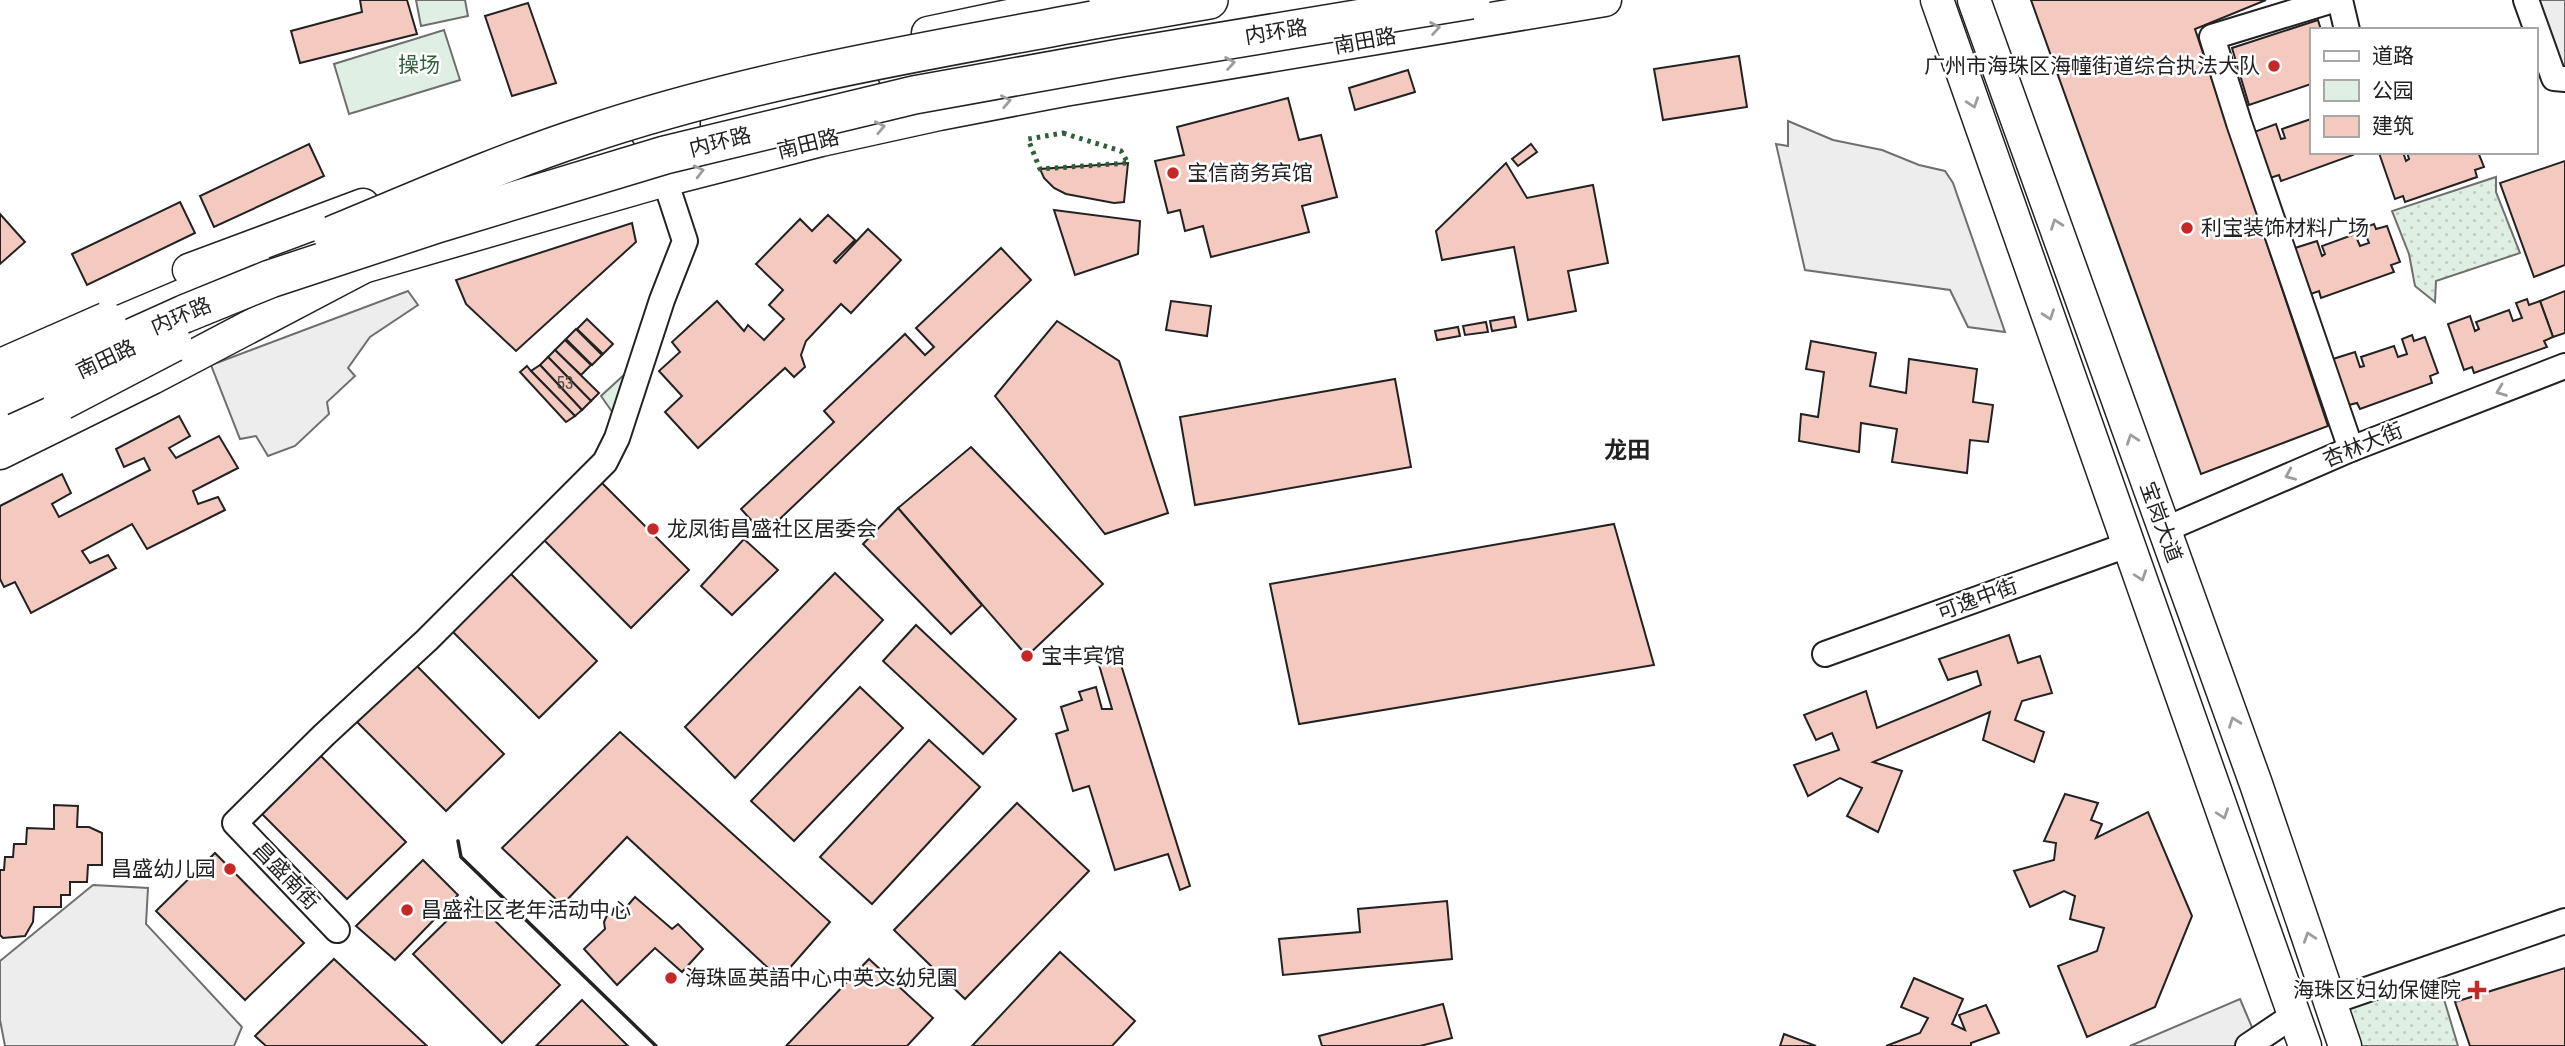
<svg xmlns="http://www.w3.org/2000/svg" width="2565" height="1046" viewBox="0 0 2565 1046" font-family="'Archivo Narrow','Noto Sans SC',sans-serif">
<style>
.grass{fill:url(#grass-dots);stroke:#6f6f6f;stroke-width:2}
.park{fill:#e0efe3;stroke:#6f6f6f;stroke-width:2}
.parking{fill:#ededed;stroke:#6f6f6f;stroke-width:2}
.building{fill:#f3c9c0;stroke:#222;stroke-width:2}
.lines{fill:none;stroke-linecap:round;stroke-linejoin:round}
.minor-casing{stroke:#222;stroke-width:28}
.major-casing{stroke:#222;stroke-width:35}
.highway-casing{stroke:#222;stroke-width:40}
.minor{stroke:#fff;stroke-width:24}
.major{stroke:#fff;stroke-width:32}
.highway{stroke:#fff;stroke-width:37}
.highway-bridge-casing{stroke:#222;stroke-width:40;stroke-linecap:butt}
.highway-bridge{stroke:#fff;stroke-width:37}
.hedge{stroke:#2f5e38;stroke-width:5;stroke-dasharray:3.5 5;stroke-linecap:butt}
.wall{stroke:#222;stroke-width:3.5}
.oneway{stroke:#9c9c9c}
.poi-dot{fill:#c62828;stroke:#fff;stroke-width:2.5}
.labels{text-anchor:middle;stroke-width:5;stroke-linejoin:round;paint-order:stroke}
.number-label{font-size:18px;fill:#564c4a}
.street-label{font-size:21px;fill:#222;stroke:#fff}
.park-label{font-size:21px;fill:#2f5e38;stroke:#fff}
.poi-label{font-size:21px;fill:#222;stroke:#fff;text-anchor:start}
.neighbourhood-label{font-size:23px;font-weight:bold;fill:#222;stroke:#fff}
</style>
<defs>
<pattern id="grass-dots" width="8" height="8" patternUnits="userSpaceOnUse" patternTransform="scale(1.75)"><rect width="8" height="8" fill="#e0efe3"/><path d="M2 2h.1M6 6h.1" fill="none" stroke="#c0cdc2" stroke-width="1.8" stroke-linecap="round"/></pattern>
</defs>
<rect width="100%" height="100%" fill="#fff"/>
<g class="grass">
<path d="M2496 177V192L2520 253 2436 281 2435 302 2415 286 2409 254 2392 211Z"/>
<path d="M2437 976 2458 1046H2354L2342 1008Z"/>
</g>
<g class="park">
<path d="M416 0H465L468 16 421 26Z"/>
<path d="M444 30 460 80 349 114 334 64Z"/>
<path d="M626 373 615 416 601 396Z"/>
</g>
<g class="parking">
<path d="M2537 0H2565V69H2560Z"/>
<path d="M1788 121 1833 140 1882 150 1919 165 1945 171 1953 183 2005 332 1968 327 1950 290 1805 270 1776 144 1788 146Z"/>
<path d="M408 291 418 305 370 337 348 368 355 376 327 402 329 414 295 446 268 456 256 436 240 439 211 365Z"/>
<path d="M93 885 148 888 146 924 242 1027 234 1046H5L0 1020V961Z"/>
<path d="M2240 999 2260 1046H2130Z"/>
</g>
<g class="building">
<path d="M360 0H407L417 34 300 63 291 31 362 12Z"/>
<path d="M2031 0H2266L2195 29 2328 426 2201 474Z"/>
<path d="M528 3 556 83 512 96 485 16Z"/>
<path d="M2318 20 2321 30H2311V84L2249 105 2232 48Z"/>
<path d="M1739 56 1747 107 1663 120 1654 69Z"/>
<path d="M1408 70 1415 92 1355 110 1349 88Z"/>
<path d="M1288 98 1299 140 1321 135 1337 197 1302 206 1309 232 1211 257 1203 226 1185 231 1180 210 1168 213 1155 161 1184 155 1177 127Z"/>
<path d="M2311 119V152H2352L2353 155 2281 181 2279 175 2270 178 2254 132 2276 124 2281 139 2285 138 2282 129Z"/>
<path d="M309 144 324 176 214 227 200 196Z"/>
<path d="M1531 144 1537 152 1518 166 1512 159Z"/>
<path d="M2403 152 2406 161 2409 159 2407 152H2478L2484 167 2475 170 2477 177 2405 202 2403 196 2395 199 2379 153Z"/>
<path d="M2565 161V265L2534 277 2500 183Z"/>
<path d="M1128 163 1124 202 1114 203 1066 194 1054 188 1044 178 1040 169Z"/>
<path d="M1506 163 1527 198 1593 185 1608 263 1568 271 1576 311 1528 320 1514 247 1442 260 1436 231Z"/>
<path d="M180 202 195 233 87 285 72 254Z"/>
<path d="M1054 210 1140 221 1138 254 1075 275Z"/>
<path d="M0 214 25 242 0 264Z"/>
<path d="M828 215 855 240 834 261 836 263 868 229 901 260 851 313 841 304 806 341 801 355 805 367 794 377 785 368 698 448 665 412 682 396 659 371 680 352 672 342 717 301 744 331 748 325 764 340 784 319 769 305 783 290 756 264 800 219 812 231Z"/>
<path d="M632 223 636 242 516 351 466 304 456 280Z"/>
<path d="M2374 224 2376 229 2387 226 2400 262 2391 265 2394 272 2321 298 2319 291 2311 294 2295 248 2317 241 2322 256 2325 254 2322 246 2355 234 2360 246 2369 243 2363 228Z"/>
<path d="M1001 248 1031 280 764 534 741 509 834 422 824 411 905 334 925 355 934 347 916 328Z"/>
<path d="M2565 291V333L2553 337 2540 301Z"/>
<path d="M2527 299 2529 305 2540 301 2553 337 2544 341 2547 347 2474 373 2472 367 2464 370 2448 324 2470 316 2475 331 2479 329 2476 322 2509 310 2513 321 2522 318 2516 303Z"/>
<path d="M1171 301 1211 306 1207 336 1166 330Z"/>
<path d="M1514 317 1516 327 1492 331 1490 321Z"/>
<path d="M587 319 613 344 603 354 577 329Z"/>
<path d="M1057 321 1119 361 1168 513 1105 534 995 396Z"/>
<path d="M1486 322 1488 332 1465 335 1463 326Z"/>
<path d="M1458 327 1460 336 1437 340 1435 331Z"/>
<path d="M576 329 602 355 592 365 566 339Z"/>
<path d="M2412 335 2414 341 2425 337 2438 373 2430 376 2432 383 2360 409 2357 403 2349 405 2333 359 2355 352 2360 367 2364 366 2361 357 2394 346 2398 357 2407 354 2402 339Z"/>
<path d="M565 340 591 365 581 375 555 350Z"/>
<path d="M1811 341 1876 353 1870 386 1906 393 1909 359 1977 369 1973 402 1993 405 1988 442 1970 440 1967 473 1892 462 1897 429 1861 423 1859 452 1799 441 1801 414 1818 417 1824 372 1806 369Z"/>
<path d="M555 350 599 393 591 401 548 357Z"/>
<path d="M548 357 591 401 582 410 540 365Z"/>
<path d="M540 365 582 410 575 416 531 371Z"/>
<path d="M527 366 531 371 575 416 566 422 520 372Z"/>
<path d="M1395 379 1411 467 1195 505 1180 417Z"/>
<path d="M179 416 190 436 169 448 176 458 219 436 238 468 193 491 198 504 218 497 225 510 147 549 132 524 82 551 90 563 108 555 116 568 31 613 15 582 4 587 0 579V506L62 474 71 493 52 504 59 517 150 470 144 458 124 467 116 449Z"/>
<path d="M971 447 1103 584 1027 656 898 508Z"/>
<path d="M600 481 689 570 631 628 542 538Z"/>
<path d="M898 508 982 605 951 634 863 544Z"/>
<path d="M1614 524 1654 665 1299 724 1270 584Z"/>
<path d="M744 539 778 570 732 615 701 586Z"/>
<path d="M508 571 597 661 539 718 450 629Z"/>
<path d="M835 573 883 620 735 778 685 727Z"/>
<path d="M916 625 1016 719 983 754 883 661Z"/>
<path d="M2009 635 2018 663 2040 656 2052 693 2022 701 2015 720 2044 732 2034 762 1983 740 1990 712 1873 762 1902 771 1878 832 1847 816 1862 788 1840 778 1808 796 1794 765 1839 750 1832 733 1816 740 1804 715 1866 691 1877 728 1981 685 1977 671 1948 680 1939 659Z"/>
<path d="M1117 652 1190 886 1180 890 1168 854 1115 870 1089 786 1073 791 1056 734 1068 730 1061 707 1082 700 1079 692 1096 687 1102 709H1112L1097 658Z"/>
<path d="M415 664 504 754 446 811 357 722Z"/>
<path d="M860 687 903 728 794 841 751 801Z"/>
<path d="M620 732 830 922 780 979 627 837 562 905 502 848Z"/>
<path d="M929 740 980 787 872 904 820 857Z"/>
<path d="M317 752 406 842 347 899 258 810Z"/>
<path d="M2065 794 2098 803 2091 820 2102 824 2096 838 2148 812 2192 916 2155 1007 2087 1037 2058 966 2097 951 2104 928 2070 919 2075 896 2064 891 2030 907 2014 871 2054 860 2056 843 2044 841Z"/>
<path d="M1017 803 1089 871 965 999 894 930Z"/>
<path d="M54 805 78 806 77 827H89L102 833V865H88L87 882H70V895H61V907H34L33 922 25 936 3 938 0 935V870H4L5 857H13L14 844H26L27 828 54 829Z"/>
<path d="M215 853 304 943 245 1000 156 911Z"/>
<path d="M423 860 458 895 395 960 356 926Z"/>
<path d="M471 897 560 985 502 1043 413 954Z"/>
<path d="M635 897 672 929 678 924 703 949 682 972 655 948 617 985 584 949 605 929 604 922 609 911 616 910 622 912Z"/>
<path d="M1447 901 1452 959 1283 975 1279 939 1360 932 1358 909Z"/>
<path d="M1060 952 1135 1021 1112 1046H972Z"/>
<path d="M334 959 427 1046H266L255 1036Z"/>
<path d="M869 959 933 1018 907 1046H786Z"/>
<path d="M2565 968V1046H2470L2455 1002Z"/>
<path d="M1914 978 1963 999 1952 1024 1965 1030 1959 1015 1986 1005 1999 1033 1971 1043V1046H1886L1920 1033 1928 1018 1901 1007Z"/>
<path d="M582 1000 628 1046H536Z"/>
<path d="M1443 1004 1452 1038 1420 1046H1322L1319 1036Z"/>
<path d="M1784 1034 1816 1046H1780Z"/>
</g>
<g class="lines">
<g class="minor-casing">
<g id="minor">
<path d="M2333 0 2212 37 2239 123 2351 449"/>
<path d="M2340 0 2347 30"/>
<path d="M2526 0 2554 78 2565 79"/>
<path d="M2164 530 2351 449 2565 366"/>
<path d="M1825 654 2130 544"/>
<path d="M337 930 235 823 324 735 427 640 605 462 617 438 662 300 685 241 665 180"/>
<path d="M2331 1002 2565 921"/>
<path d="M2248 1046 2294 1015"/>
</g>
</g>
<g class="major-casing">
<g id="major">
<path d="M1937 0 2305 1046"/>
<path d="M1974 0 2256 784 2345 1046"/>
<path d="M928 33 1084 0"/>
<path d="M717 124 864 89"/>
<path d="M471 194 619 151"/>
<path d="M359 268 665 180 821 140 939 114 1064 90 1605 0"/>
<path d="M189 270 363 205"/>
<path d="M87 336 212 283 256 267"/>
<path d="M0 453 152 378 367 265"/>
</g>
</g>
<g class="highway-casing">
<g id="highway">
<path d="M1093 20 1209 0"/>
<path d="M0 434 62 401"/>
</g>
</g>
<use href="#minor" class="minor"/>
<use href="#major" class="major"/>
<use href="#highway" class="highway"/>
<g class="highway-bridge-casing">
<g id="highway-bridge">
<path d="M332 235C415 201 498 164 583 136 749 80 921 52 1093 20"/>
<path d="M0 368 107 321"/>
<path d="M0 397 184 314 270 279 440 223 665 155 914 95 1120 58 1471 0"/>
<path d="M62 401 173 343"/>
</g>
</g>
<use href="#highway-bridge" class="highway-bridge"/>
<path class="hedge" d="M1063 133 1121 151 1128 163 1040 169 1028 139Z"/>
<path class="wall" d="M458 841 461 857 656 1046"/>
</g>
<defs><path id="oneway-chevron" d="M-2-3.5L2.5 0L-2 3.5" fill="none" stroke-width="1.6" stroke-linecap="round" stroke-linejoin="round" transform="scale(1.75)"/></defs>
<g class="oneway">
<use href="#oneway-chevron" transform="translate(1435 28) rotate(-9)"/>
<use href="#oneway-chevron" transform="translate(1230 63) rotate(-9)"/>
<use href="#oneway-chevron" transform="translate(1006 101) rotate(-11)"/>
<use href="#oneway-chevron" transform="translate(1973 103) rotate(71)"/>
<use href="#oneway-chevron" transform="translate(880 127) rotate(-12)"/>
<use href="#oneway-chevron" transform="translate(699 171) rotate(-14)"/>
<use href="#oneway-chevron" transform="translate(2056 224) rotate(-110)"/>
<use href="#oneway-chevron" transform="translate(2049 315) rotate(70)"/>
<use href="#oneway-chevron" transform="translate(2501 391) rotate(159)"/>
<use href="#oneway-chevron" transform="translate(2132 439) rotate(-109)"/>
<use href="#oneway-chevron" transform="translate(2290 475) rotate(157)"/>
<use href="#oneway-chevron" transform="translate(2141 576) rotate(71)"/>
<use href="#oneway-chevron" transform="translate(2234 722) rotate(-110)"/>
<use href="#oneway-chevron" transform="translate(2223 814) rotate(71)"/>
<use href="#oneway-chevron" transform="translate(2309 937) rotate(-109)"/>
</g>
<g class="poi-dot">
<circle cx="2274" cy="66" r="7"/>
<circle cx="1173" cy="173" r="7"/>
<circle cx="2187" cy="228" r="7"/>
<circle cx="653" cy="529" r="7"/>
<circle cx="1027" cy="656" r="7"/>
<circle cx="230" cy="869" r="7"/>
<circle cx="407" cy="910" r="7"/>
<circle cx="671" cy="978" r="7"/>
<path d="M2473.5 979.5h7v7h7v7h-7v7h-7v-7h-7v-7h7z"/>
</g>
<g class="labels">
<g class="number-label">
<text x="565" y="389">53</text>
</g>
<g class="street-label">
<text transform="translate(1276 32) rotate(-9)" y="7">内环路</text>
<text transform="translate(1365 41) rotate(-10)" y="7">南田路</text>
<text transform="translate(720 142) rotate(-14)" y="7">内环路</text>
<text transform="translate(808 144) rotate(-14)" y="7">南田路</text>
<text transform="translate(181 316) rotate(-23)" y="7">内环路</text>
<text transform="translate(106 359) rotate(-25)" y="7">南田路</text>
<text transform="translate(2363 445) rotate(-22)" y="7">杏林大街</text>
<text transform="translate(2161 522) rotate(70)" y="7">宝岗大道</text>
<text transform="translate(1977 599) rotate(-20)" y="7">可逸中街</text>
<text transform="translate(286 876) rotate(46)" y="7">昌盛南街</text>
</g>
<g class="park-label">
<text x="419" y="72">操场</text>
</g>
<g class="poi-label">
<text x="2260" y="73" text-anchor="end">广州市海珠区海幢街道综合执法大队</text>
<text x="1187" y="180">宝信商务宾馆</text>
<text x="2201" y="235">利宝装饰材料广场</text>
<text x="667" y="536">龙凤街昌盛社区居委会</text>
<text x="1041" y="663">宝丰宾馆</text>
<text x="216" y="876" text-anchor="end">昌盛幼儿园</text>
<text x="421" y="917">昌盛社区老年活动中心</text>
<text x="685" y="985">海珠區英語中心中英文幼兒園</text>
<text x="2461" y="997" text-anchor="end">海珠区妇幼保健院</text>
</g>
<g class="neighbourhood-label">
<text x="1627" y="458">龙田</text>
</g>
</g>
<rect x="2310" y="28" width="228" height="126" fill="#ffffff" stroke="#a7a7a7" stroke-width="2"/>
<rect x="2324" y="51" width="35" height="10" fill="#ffffff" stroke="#a7a7a7" stroke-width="2"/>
<text x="2372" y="63" font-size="21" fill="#222222">道路</text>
<rect x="2324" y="80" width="35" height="21" fill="#e0efe3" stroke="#a7a7a7" stroke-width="2"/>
<text x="2372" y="98" font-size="21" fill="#222222">公园</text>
<rect x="2324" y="116" width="35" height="21" fill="#f3c9c0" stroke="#a7a7a7" stroke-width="2"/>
<text x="2372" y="133" font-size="21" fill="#222222">建筑</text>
</svg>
